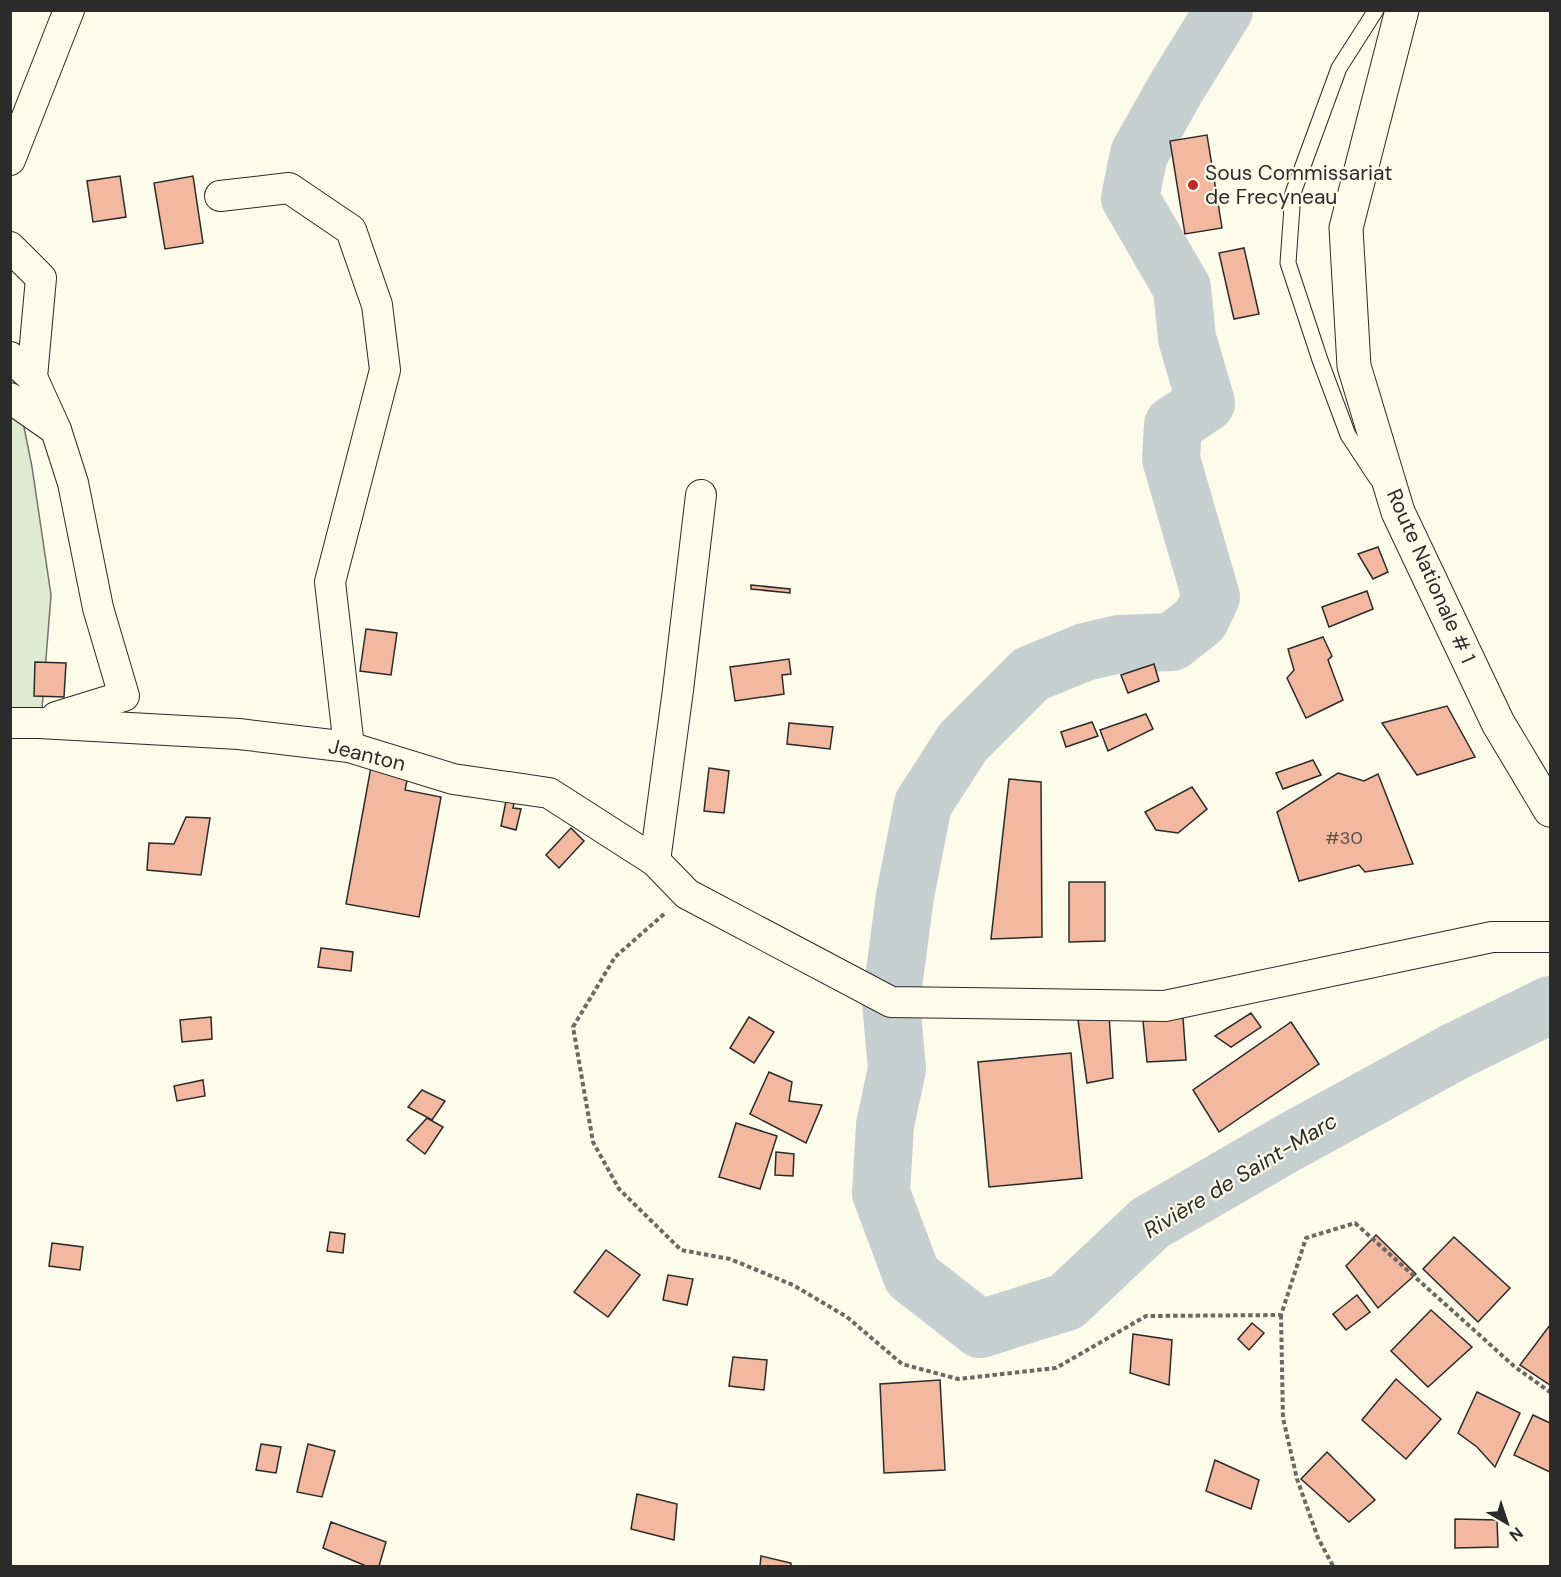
<svg xmlns="http://www.w3.org/2000/svg" width="1561" height="1577" viewBox="0 0 1561 1577" font-family="'DM Sans',sans-serif">
<style>
.green{fill:#deebd1;stroke:#74746e;stroke-width:1.5}
.lines{fill:none;stroke-linecap:round;stroke-linejoin:round}
.river{stroke:#c7d0d0;stroke-width:58}
.building{fill:#f2b8a0;stroke:#2b2b2b;stroke-width:1.5}
.lane-casing{stroke:#2b2b2b;stroke-width:17}
.street-casing{stroke:#2b2b2b;stroke-width:32}
.primary-casing{stroke:#2b2b2b;stroke-width:35}
.path{stroke:#6a6964;stroke-width:4;stroke-dasharray:4.5 3;stroke-linecap:butt}
.lane{stroke:#fdfbea;stroke-width:15}
.street{stroke:#fdfbea;stroke-width:30}
.primary{stroke:#fdfbea;stroke-width:33}
.poi-dot{fill:#c62828;stroke:#fdfbea;stroke-width:2}
.labels{text-anchor:middle;stroke-width:4.5;stroke-linejoin:round;paint-order:stroke}
.number-label{font-size:18px;fill:#5d4e48}
.poi-label{font-size:21px;fill:#2b2b2b;stroke:#fdfbea;text-anchor:start}
.street-label{font-size:21px;fill:#2b2b2b;stroke:#fdfbea}
.water-label{font-size:22px;font-style:italic;fill:#2b2b2b;stroke:#fdfbea}
</style>
<rect width="100%" height="100%" fill="#fdfbea"/>
<path class="green" d="M10 372 16 387 32 467 51 595 42 709 10 718Z"/>
<g class="lines">
<path class="river" d="M1224 10 1176 88 1139 154 1130 198 1182 288 1187 338 1206 403 1173 425 1171 459 1211 597 1200 620 1172 642 1119 644 1085 652 1031 674 963 742 923 804 905 896 891 1002 897 1069 885 1125 881 1193 912 1276 980 1329 1066 1302 1150 1223 1288 1143 1454 1052 1550 1005"/>
</g>
<g class="building">
<path d="M1207 135 1222 228 1185 234 1170 141Z"/>
<path d="M120 176 126 217 93 222 87 181Z"/>
<path d="M193 176 203 243 165 249 154 183Z"/>
<path d="M1244 248 1259 314 1234 319 1219 253Z"/>
<path d="M1378 547 1388 572 1373 579 1358 554Z"/>
<path d="M751 585 790 589V593L751 589Z"/>
<path d="M1367 591 1373 609 1329 627 1322 607Z"/>
<path d="M366 629 397 633 391 675 360 671Z"/>
<path d="M1323 637 1332 656 1328 660 1343 700 1306 718 1287 678 1294 670 1288 649Z"/>
<path d="M789 659 791 674 782 675 784 694 735 701 730 667Z"/>
<path d="M35 662 66 663 64 697 34 696Z"/>
<path d="M1154 664 1159 681 1128 693 1121 675Z"/>
<path d="M1447 706 1475 757 1417 775 1382 723Z"/>
<path d="M1146 714 1153 729 1108 751 1100 730Z"/>
<path d="M1092 722 1098 736 1066 747 1061 732Z"/>
<path d="M789 723 833 727 830 749 787 744Z"/>
<path d="M373 756 411 762 405 790 441 797 419 917 346 904Z"/>
<path d="M1313 760 1321 775 1283 789 1276 773Z"/>
<path d="M709 768 729 771 724 813 704 811Z"/>
<path d="M1338 773 1364 781 1378 774 1413 864 1365 872 1359 865 1299 881 1277 812Z"/>
<path d="M1009 779 1041 782 1042 937 991 939Z"/>
<path d="M1192 787 1207 809 1178 833 1156 830 1145 812Z"/>
<path d="M506 801 514 803 513 808 521 809 516 830 501 826Z"/>
<path d="M186 817 210 818 201 875 147 870 149 843 174 844Z"/>
<path d="M571 828 584 841 559 868 546 855Z"/>
<path d="M1069 882H1105V941L1069 942Z"/>
<path d="M321 948 353 952 351 971 318 967Z"/>
<path d="M1077 1013 1109 1014 1113 1078 1087 1083Z"/>
<path d="M1251 1013 1261 1027 1231 1047 1215 1036Z"/>
<path d="M211 1017 212 1039 182 1042 180 1020Z"/>
<path d="M749 1017 774 1032 754 1063 730 1048Z"/>
<path d="M1183 1018 1186 1060 1147 1062 1143 1021Z"/>
<path d="M1291 1022 1319 1064 1219 1132 1193 1090Z"/>
<path d="M1071 1053 1082 1178 989 1187 978 1062Z"/>
<path d="M769 1072 792 1082 789 1101 822 1105 806 1143 750 1114Z"/>
<path d="M203 1080 205 1096 177 1101 174 1086Z"/>
<path d="M422 1090 445 1101 432 1120 408 1107Z"/>
<path d="M427 1118 443 1127 425 1154 407 1140Z"/>
<path d="M736 1123 777 1136 760 1189 719 1177Z"/>
<path d="M776 1152 794 1154 793 1176 775 1175Z"/>
<path d="M330 1232 345 1234 343 1253 327 1251Z"/>
<path d="M1376 1235 1416 1274 1378 1308 1346 1266Z"/>
<path d="M1454 1237 1510 1288 1478 1322 1423 1269Z"/>
<path d="M52 1243 83 1247 80 1270 49 1266Z"/>
<path d="M606 1250 640 1275 608 1317 574 1292Z"/>
<path d="M668 1275 693 1279 687 1305 663 1300Z"/>
<path d="M1357 1295 1370 1312 1346 1330 1333 1314Z"/>
<path d="M1431 1310 1472 1347 1428 1387 1391 1351Z"/>
<path d="M1252 1323 1264 1333 1249 1350 1238 1339Z"/>
<path d="M1550 1325V1385L1520 1365Z"/>
<path d="M1133 1334 1172 1340 1169 1385 1130 1373Z"/>
<path d="M733 1357 767 1360 764 1390 729 1386Z"/>
<path d="M1396 1379 1441 1419 1406 1459 1362 1420Z"/>
<path d="M940 1380 945 1470 884 1473 880 1384Z"/>
<path d="M1477 1392 1520 1413 1495 1467 1477 1447 1458 1433Z"/>
<path d="M1533 1415 1550 1423V1472L1514 1455Z"/>
<path d="M261 1444 281 1447 276 1473 256 1470Z"/>
<path d="M308 1444 335 1451 322 1497 297 1492Z"/>
<path d="M1327 1452 1375 1500 1349 1522 1301 1479Z"/>
<path d="M1215 1460 1259 1480 1251 1509 1206 1491Z"/>
<path d="M637 1494 677 1504 674 1540 631 1529Z"/>
<path d="M1455 1519 1497 1520 1498 1547 1455 1548Z"/>
<path d="M331 1522 386 1542 379 1566H366L323 1548Z"/>
<path d="M761 1556 791 1563V1566H760Z"/>
</g>
<g class="lines">
<g class="lane-casing">
<path id="lane" d="M1376 10 1339 68 1293 193 1288 263 1320 360 1348 435 1377 479"/>
</g>
<g class="street-casing">
<g id="street">
<path d="M10 160 69 10"/>
<path d="M220 196 289 188 351 230 377 305 385 370 330 582 349 747"/>
<path d="M10 247 41 278 32 377"/>
<path d="M10 357 32 377 56 430 73 483 98 608 124 696 56 717"/>
<path d="M10 398 56 430"/>
<path d="M10 723H39L239 734 349 747 453 779 549 793 655 861 687 894 891 1002 1165 1006 1492 937H1550"/>
<path d="M655 861 678 690 701 495"/>
</g>
</g>
<g class="primary-casing">
<path id="primary" d="M1402 10 1346 228 1354 366 1398 512 1498 723 1550 810"/>
</g>
<g class="path">
<path d="M664 914 615 957 573 1027 593 1142 619 1189 681 1250 730 1259 793 1285 847 1317 902 1364 958 1379 1056 1368 1146 1316 1281 1315 1306 1238 1355 1223 1515 1367 1550 1392"/>
<path d="M1281 1315 1283 1418 1297 1479 1318 1538 1333 1566"/>
</g>
<use href="#lane" class="lane"/>
<use href="#street" class="street"/>
<use href="#primary" class="primary"/>
</g>
<circle class="poi-dot" cx="1193" cy="185" r="6"/>
<g class="labels">
<g class="number-label">
<text x="1344" y="844">#30</text>
</g>
<g class="poi-label">
<text x="1205" y="180">Sous Commissariat<tspan x="1205" dy="24">de Frecyneau</tspan></text>
</g>
<g class="street-label">
<text transform="translate(1431 576) rotate(66)" y="7">Route Nationale # 1</text>
<text transform="translate(367 755) rotate(14)" y="7">Jeanton</text>
</g>
<g class="water-label">
<text transform="translate(1240 1175) rotate(-31)" y="8">Rivière de Saint-Marc</text>
</g>
</g>
<rect width="1561" height="1577" fill="none" stroke="#2b2b2b" stroke-width="24"/>
<g transform="translate(1507 1523) rotate(141)" stroke="#fdfbea" stroke-width="4.5" paint-order="stroke">
<path d="M0-4.5L10 22L0 15L-10 22Z" fill="#2b2b2b"/>
<text y="-9" font-size="16" font-weight="bold" text-anchor="middle" fill="#2b2b2b">N</text>
</g>
</svg>
